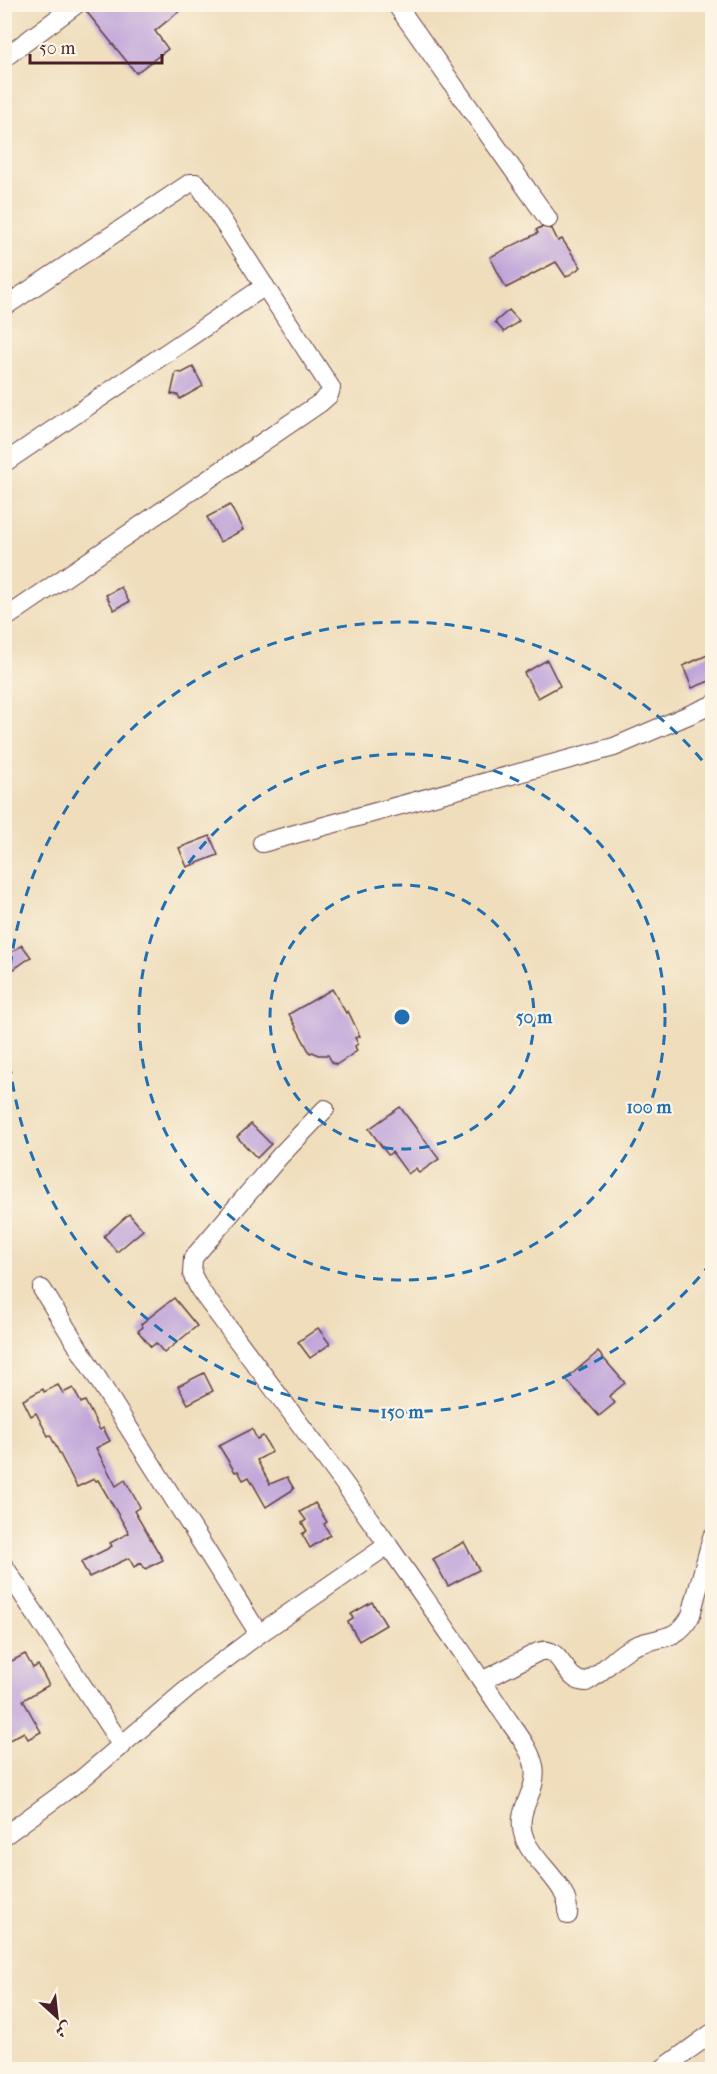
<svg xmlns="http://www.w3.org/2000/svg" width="717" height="2074" viewBox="0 0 717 2074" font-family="'IM FELL French Canon',Amiri,serif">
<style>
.building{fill:#bda2d9}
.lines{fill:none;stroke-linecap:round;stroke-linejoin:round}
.street-casing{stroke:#633c41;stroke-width:20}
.street{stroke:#fff;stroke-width:18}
.ring{fill:none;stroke:#1f6fb2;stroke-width:3;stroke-dasharray:10 8}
.centre{fill:#1f6fb2;stroke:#fcf5e5;stroke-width:3}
.ring-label{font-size:18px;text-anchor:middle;font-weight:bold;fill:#1f6fb2;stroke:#fcf5e5;stroke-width:4.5;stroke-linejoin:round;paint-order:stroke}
</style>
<rect width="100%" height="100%" fill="#fcf5e5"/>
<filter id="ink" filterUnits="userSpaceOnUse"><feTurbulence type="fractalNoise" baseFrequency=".0167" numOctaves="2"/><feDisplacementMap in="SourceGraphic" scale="12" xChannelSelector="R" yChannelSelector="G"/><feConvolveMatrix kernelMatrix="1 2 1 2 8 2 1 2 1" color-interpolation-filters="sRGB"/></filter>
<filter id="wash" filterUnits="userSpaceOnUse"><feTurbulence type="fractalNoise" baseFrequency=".008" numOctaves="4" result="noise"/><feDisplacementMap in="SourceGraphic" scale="24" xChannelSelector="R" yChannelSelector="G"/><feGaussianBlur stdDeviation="1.35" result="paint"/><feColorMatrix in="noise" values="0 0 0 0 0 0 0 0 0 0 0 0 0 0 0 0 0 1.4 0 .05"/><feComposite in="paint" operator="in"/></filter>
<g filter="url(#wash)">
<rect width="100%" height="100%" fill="#efddbb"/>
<g id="blocks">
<g class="building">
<path d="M93 4H188L155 31 168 49 136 73 86 11Z"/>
<path d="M541 227 552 229 558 241 562 239 581 267 566 277 556 262 506 288 490 257 538 233 536 230Z"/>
<path d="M509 310 519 321 504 332 495 322Z"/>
<path d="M193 367 203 386 180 399 178 395 171 394 176 372 182 373Z"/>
<path d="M230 505 243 530 220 542 207 517Z"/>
<path d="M121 587 129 602 114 610 106 595Z"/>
<path d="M712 653V680L692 688 683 666Z"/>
<path d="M547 660 560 686 538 698 524 673Z"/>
<path d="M210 836 218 855 187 867 179 848Z"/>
<path d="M22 945 31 957 4 976V958Z"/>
<path d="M332 989 346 1013 348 1011 360 1036 355 1038 358 1044 355 1046 357 1051 336 1065 335 1063 333 1064 328 1055H318L313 1052 310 1053 289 1014Z"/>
<path d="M400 1107 439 1159 419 1173 416 1168 408 1174 392 1152 388 1155 369 1129Z"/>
<path d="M251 1124 271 1144 257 1158 237 1137Z"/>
<path d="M129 1214 143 1230 117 1252 104 1236Z"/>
<path d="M174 1298 197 1326 164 1353 156 1343 151 1347 138 1331 143 1327 141 1324Z"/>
<path d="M318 1328 330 1344 310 1358 298 1342Z"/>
<path d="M598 1352 625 1383 609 1396 615 1403 599 1416 566 1379Z"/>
<path d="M204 1373 213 1391 188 1404 178 1386Z"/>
<path d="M58 1385 63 1393 73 1388 81 1403 85 1401 100 1430 103 1428 110 1441 96 1448 116 1486 125 1480 140 1507 134 1511 163 1560 145 1569 141 1563 134 1567 129 1558 89 1577 81 1562 107 1549 112 1546 110 1543 129 1533 98 1480 96 1481 94 1479 77 1487 50 1435 48 1436 36 1413 31 1416 23 1400 43 1389 44 1392Z"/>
<path d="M252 1429 257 1439 263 1436 272 1452 257 1460 270 1484 287 1477 294 1489 266 1507 249 1477 243 1480 238 1471 235 1472 219 1446Z"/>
<path d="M315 1503 327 1522 324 1524 330 1535 310 1548 302 1534 307 1531 302 1523 306 1520 300 1512Z"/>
<path d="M464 1542 479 1570 448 1586 433 1559Z"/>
<path d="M372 1602 386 1625 359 1641 348 1622 353 1619 351 1614Z"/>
<path d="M25 1654 33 1668 38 1665 49 1685 23 1700 41 1732 28 1739 24 1732 4 1743V1665Z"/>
</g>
</g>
</g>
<g filter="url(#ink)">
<use href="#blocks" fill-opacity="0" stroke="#633c41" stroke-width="1.5"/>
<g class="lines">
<g class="street-casing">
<g id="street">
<path d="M396 4 548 219"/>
<path d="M4 58 77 4"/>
<path d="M4 307 190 183H196L201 188 331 388 329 395 320 403 4 619"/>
<path d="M4 463 265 286"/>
<path d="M262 843 614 747 712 705"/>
<path d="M42 1289 108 1395 259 1634"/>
<path d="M388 1545C426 1600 465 1655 502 1711 513 1728 530 1747 534 1766 539 1793 514 1808 524 1837 533 1864 571 1884 568 1915"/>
<path d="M4 1566 122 1746"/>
<path d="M482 1681 538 1652C562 1643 563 1682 586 1682 601 1675 612 1659 627 1650 651 1634 676 1646 691 1615L712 1537"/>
<path d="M4 1836 78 1782 198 1680 259 1634 388 1545 343 1482 200 1290 192 1274 193 1258 280 1156 325 1109"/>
<path d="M661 2070 712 2033"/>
</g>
</g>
<use href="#street" class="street"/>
</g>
</g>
<g class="ring">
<circle cx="402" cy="1017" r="132"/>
<circle cx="402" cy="1017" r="263"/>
<path d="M711 1263A395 395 0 1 1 711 771"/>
</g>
<circle cx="402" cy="1017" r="9" class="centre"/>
<g class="ring-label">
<text x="534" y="1023">50 m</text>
<text x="649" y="1113">100 m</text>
<text x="402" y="1418">150 m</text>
</g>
<rect width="717" height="2074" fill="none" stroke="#fcf5e5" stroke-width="24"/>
<g transform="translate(57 2017) rotate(153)" stroke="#fcf5e5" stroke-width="4.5" paint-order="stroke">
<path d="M0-4.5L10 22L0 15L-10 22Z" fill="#4a1f2b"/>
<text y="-9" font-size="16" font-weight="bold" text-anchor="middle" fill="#4a1f2b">ش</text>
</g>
<path d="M30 54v9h132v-9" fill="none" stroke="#4a1f2b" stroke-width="3"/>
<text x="39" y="54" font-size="18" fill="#4a1f2b" stroke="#fcf5e5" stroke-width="4.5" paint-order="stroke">50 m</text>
</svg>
